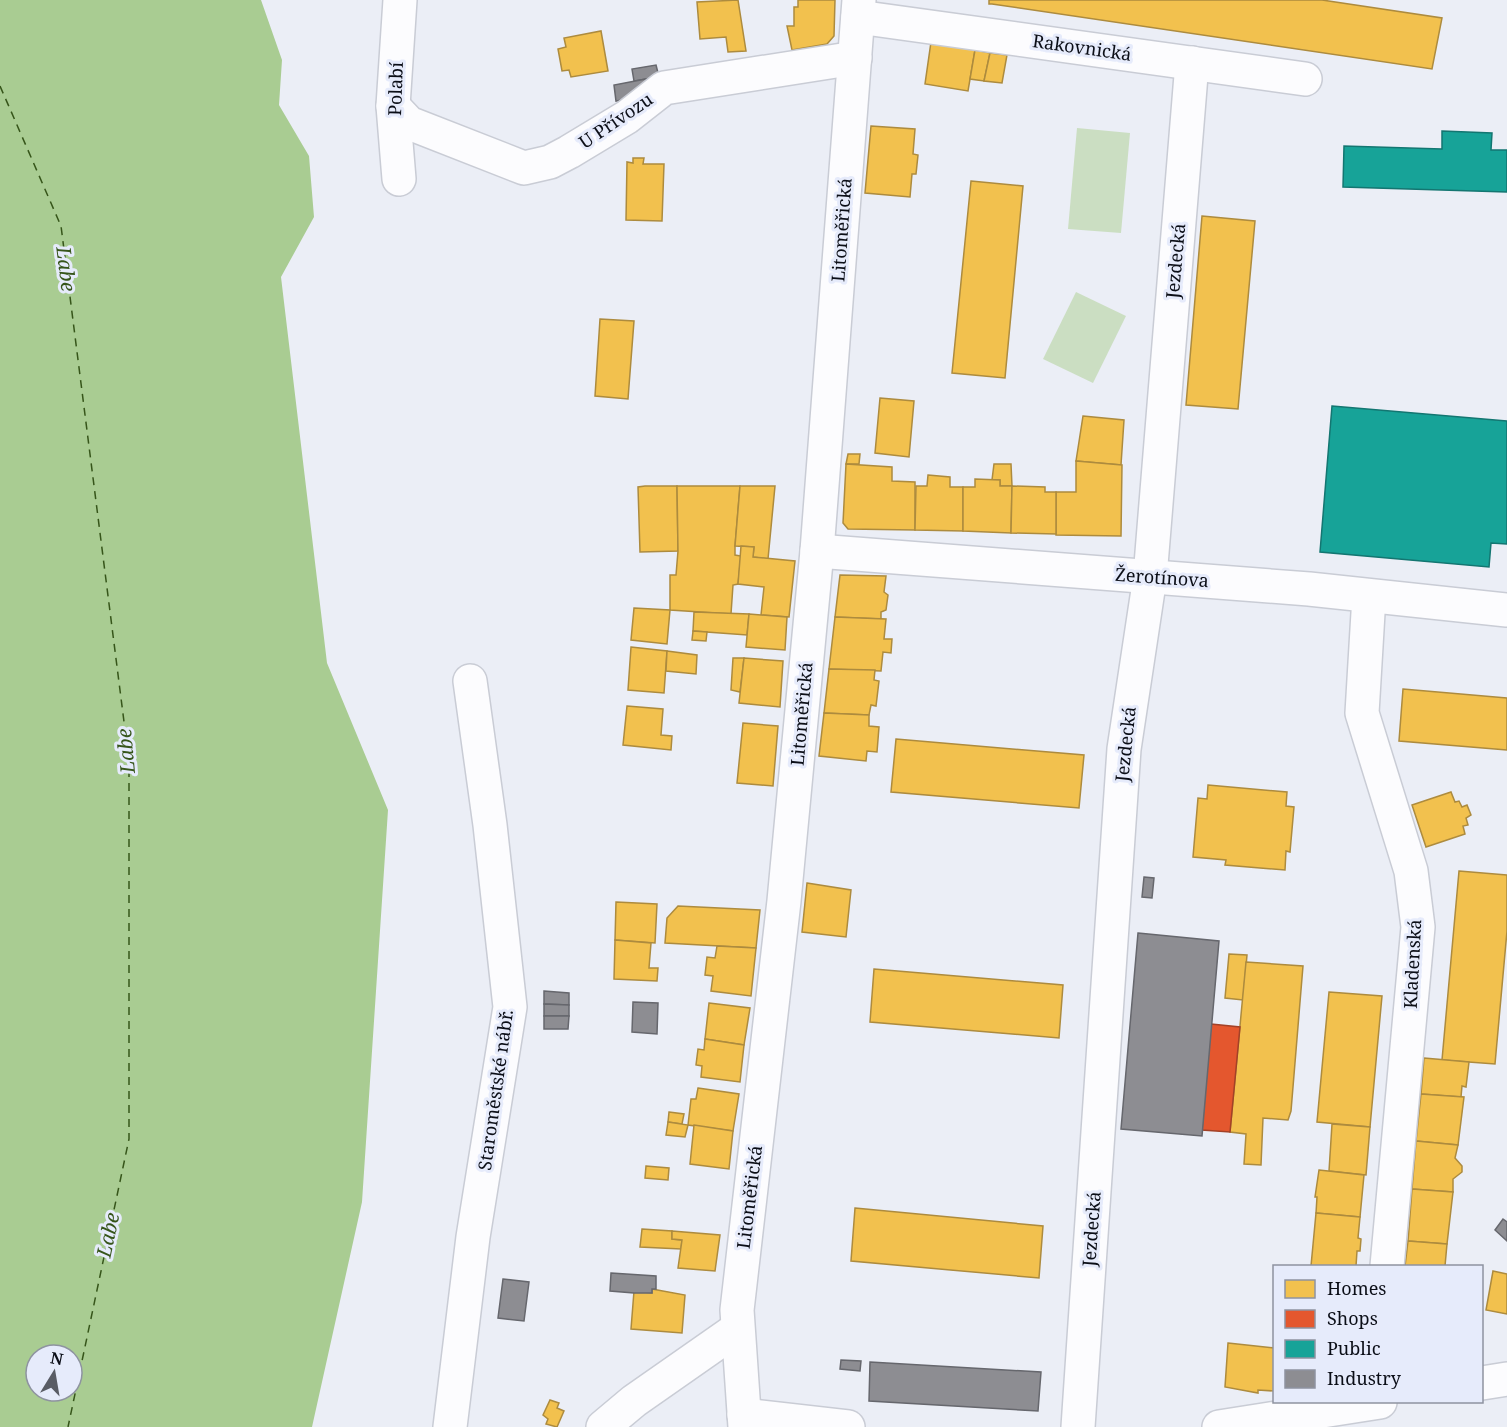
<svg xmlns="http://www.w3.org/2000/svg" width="1507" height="1427" viewBox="0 0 1507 1427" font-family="'Noto Serif',serif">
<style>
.green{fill:#cbdec2}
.water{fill:#a9cc92;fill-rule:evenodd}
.homes{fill:#f2c14e;stroke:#ad8b3e;stroke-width:1.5}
.shops{fill:#e4572e;stroke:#a34127;stroke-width:1.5}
.public{fill:#17a398;stroke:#137671;stroke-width:1.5}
.industry{fill:#8d8d92;stroke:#66676d;stroke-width:1.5}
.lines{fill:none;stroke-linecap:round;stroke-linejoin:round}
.ferry{stroke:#36551a;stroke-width:1.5;stroke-dasharray:8 6;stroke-linecap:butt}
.minor-casing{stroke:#c9ccd5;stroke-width:36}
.major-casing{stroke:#c9ccd5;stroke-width:36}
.minor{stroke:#fcfcfe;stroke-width:33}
.major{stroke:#fcfcfe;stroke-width:33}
.labels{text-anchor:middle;stroke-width:6;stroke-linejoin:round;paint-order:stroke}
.street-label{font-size:18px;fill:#0b0e17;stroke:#e6ebfb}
.water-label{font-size:20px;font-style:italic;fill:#36551a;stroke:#e6ebfb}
</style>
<rect width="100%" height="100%" fill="#ebeef6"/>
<g class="green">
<path d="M1077 128 1130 133 1121 233 1068 229Z"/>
<path d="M1076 292 1126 316 1093 383 1043 359Z"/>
</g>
<path class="water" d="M0 0H261L282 60 279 105 309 156 314 217 281 277 327 663 388 810 362 1202 312 1427H0ZM36 1355H72V1391H36Z"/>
<g class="homes">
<path d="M738 0 746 51 728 52 726 37 700 39 697 2Z"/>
<path d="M798 0H835L834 36 827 44 792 50 787 26H794V7H798Z"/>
<path d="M989 0H1322L1442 18 1432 69 992 4H989Z"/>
<path d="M601 31 608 71 571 77 569 70 562 71 558 49 566 47 564 38Z"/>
<path d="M931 42 975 50 968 91 925 84Z"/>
<path d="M975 50 990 53 984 81 970 79Z"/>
<path d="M990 53 1007 55 1002 83 984 81Z"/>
<path d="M871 126 915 129 913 154 918 155 916 174H912L910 197 865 193Z"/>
<path d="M633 158H644L643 164H664L662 221 626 220 627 162 633 163Z"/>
<path d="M971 181 1023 186 1005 378 952 373Z"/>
<path d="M1202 216 1255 221 1238 409 1186 405Z"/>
<path d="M600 319 634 321 628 399 595 396Z"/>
<path d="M880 398 914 401 909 457 875 453Z"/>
<path d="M1083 416 1124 420 1121 465 1076 461Z"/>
<path d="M848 454H860L859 464H846Z"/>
<path d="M1076 461 1122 465 1121 536 1056 535V492H1076Z"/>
<path d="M846 464 892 467V481L915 482V530L848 529 843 523Z"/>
<path d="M994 464H1011L1012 486H1000V480H992Z"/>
<path d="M928 475 950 477V487H963V531L915 530 916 486H927Z"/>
<path d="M975 479 1000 480V486H1012L1011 533 963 531V487H975Z"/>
<path d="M645 486H677L678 551 640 552 638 487Z"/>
<path d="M677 486H740L735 546V555L741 556 738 584 733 585 731 614 670 610V575H676L678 551Z"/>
<path d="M740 486H775L768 559 753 557 754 547 735 546Z"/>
<path d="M1012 486 1045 487V492H1056V534L1011 533Z"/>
<path d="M741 546 754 547 753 557 795 561 789 617 761 615 764 587 738 584Z"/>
<path d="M840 575 886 576 884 592 888 595 886 610 881 612V619L835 617Z"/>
<path d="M634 608 670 610 667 644 631 640Z"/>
<path d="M694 612 749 614 747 635 693 631Z"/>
<path d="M749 614 787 617 785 650 746 647Z"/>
<path d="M835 617 886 619 884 639H892L891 653 883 652 881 671 829 669Z"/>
<path d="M693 631 707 632 706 641 692 640Z"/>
<path d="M631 647 667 651 664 693 628 690Z"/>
<path d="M667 651 697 655 696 674 666 671Z"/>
<path d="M733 658H744L740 692 731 690Z"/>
<path d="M744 658 783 661 780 707 739 703Z"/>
<path d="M829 669 875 670 874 680 879 681 876 706 871 705 869 715 824 713Z"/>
<path d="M1403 689 1507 698V750L1399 741Z"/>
<path d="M627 706 663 709 661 735 672 736 671 750 623 745Z"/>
<path d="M824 713 869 715V726L879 727 877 752 867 751 866 761 819 756Z"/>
<path d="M743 723 778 726 773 786 737 783Z"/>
<path d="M896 739 1084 755 1079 808 891 792Z"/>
<path d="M1208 785 1287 792 1286 806 1294 807 1290 852 1286 851 1285 870 1225 865 1226 860 1193 857 1198 798 1207 799Z"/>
<path d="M1451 792 1455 802 1459 801 1462 807 1467 805 1471 815 1466 818 1468 825 1463 826 1465 834 1426 847 1412 805Z"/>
<path d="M1459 871 1507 875V931L1495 1064 1442 1060Z"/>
<path d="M807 883 851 890 846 937 802 932Z"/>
<path d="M616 902 657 904 655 943 615 940Z"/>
<path d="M678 906 760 910 756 948 665 943 667 918Z"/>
<path d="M615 940 651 943 649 968H658L657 981 614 979Z"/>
<path d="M717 946 756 948 751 996 711 991 713 976 705 975 707 957 715 958Z"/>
<path d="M1229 954 1247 955 1243 1000 1225 998Z"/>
<path d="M1246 962 1303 966 1291 1111 1288 1120 1263 1118 1261 1165 1244 1164 1246 1134 1230 1132Z"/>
<path d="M874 969 1063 985 1059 1038 870 1022Z"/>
<path d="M1329 992 1382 996 1370 1127 1317 1122Z"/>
<path d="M709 1003 750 1008 744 1045 705 1039Z"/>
<path d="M705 1039 744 1045 740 1082 701 1077 702 1066 696 1065 698 1049 704 1050Z"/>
<path d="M1424 1058 1469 1062 1466 1087 1462 1086 1461 1097 1421 1094Z"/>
<path d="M698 1088 739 1094 733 1131 688 1125 691 1099H696Z"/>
<path d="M1421 1094 1464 1097 1458 1145 1416 1141Z"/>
<path d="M669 1112 684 1114 682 1124 668 1122Z"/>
<path d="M668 1122 688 1125 685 1137 666 1135Z"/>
<path d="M1332 1124 1370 1127 1366 1175 1329 1171Z"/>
<path d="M694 1125 733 1131 729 1169 690 1164Z"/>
<path d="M1416 1141 1458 1145 1455 1158 1462 1166V1172L1453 1179V1192L1412 1189Z"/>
<path d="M646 1166 669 1168 668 1180 645 1178Z"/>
<path d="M1319 1170 1364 1175 1360 1217 1316 1213 1317 1197H1315Z"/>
<path d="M1412 1189 1453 1192 1447 1244 1408 1241Z"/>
<path d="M855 1208 1043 1226 1039 1278 851 1261Z"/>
<path d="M1316 1213 1360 1217 1358 1238 1361 1239 1360 1251H1357L1356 1266H1311Z"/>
<path d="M642 1229 672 1231V1239L682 1240 681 1249 640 1247Z"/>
<path d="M672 1231 720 1235 715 1271 678 1268 682 1240 672 1239Z"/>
<path d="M1408 1241 1447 1244 1445 1266H1405Z"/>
<path d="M1493 1271 1507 1274V1314L1486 1310Z"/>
<path d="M652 1289 685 1295 682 1333 631 1329 634 1291 652 1293Z"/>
<path d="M1228 1343 1274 1348V1391L1258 1390V1393L1225 1387Z"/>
<path d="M550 1400 559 1403 557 1408 564 1411 557 1427 546 1424 548 1419 543 1415Z"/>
</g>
<path class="shops" d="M1211 1024 1240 1027 1230 1132 1202 1130Z"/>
<g class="public">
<path d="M1442 131 1492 133 1491 150H1507V192L1343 187 1344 146 1442 149Z"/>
<path d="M1332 406 1507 421V544L1491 543 1489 567 1320 552Z"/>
</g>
<g class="industry">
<path d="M656 65 659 77 634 81 632 69Z"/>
<path d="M646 79 649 95 616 101 614 85Z"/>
<path d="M1144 877 1154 878 1152 898 1142 897Z"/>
<path d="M1138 933 1219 941 1202 1136 1121 1129Z"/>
<path d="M544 991 569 993V1005L544 1004Z"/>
<path d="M633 1002 658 1003 657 1034 632 1032Z"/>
<path d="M544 1004 569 1005V1016H544Z"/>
<path d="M544 1016H569L568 1029H544Z"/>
<path d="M1503 1219 1507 1222V1241L1495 1230Z"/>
<path d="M611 1273 656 1276V1289H652V1293H634L610 1291Z"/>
<path d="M503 1279 529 1282 524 1321 498 1318Z"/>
<path d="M841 1360 861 1361 860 1371 840 1369Z"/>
<path d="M870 1362 1041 1372 1038 1411 869 1401Z"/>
</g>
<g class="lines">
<path class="ferry" d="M0 86 61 226 129 761V1139L68 1427"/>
<g class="minor-casing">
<g id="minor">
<path d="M858 17 1305 79"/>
<path d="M393 106 409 123 524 168 550 162 569 152 627 117 664 88 855 58"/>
<path d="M399 179 393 106 400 0"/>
<path d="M817 551 1309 589 1507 610"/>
<path d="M1369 596 1362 713 1411 871 1418 927 1387 1266"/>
<path d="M1482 1383 1507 1379"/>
<path d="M744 1415 848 1427"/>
<path d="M450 1427 473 1237 510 1007 490 825 470 681"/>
<path d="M603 1427 634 1401 737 1329"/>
<path d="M1078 1427 1124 749 1150 577 1192 63"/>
<path d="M1219 1427 1380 1402"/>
</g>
</g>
<g class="major-casing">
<path id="major" d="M745 1427 737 1310 784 901 817 551 859 0"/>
</g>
<use href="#minor" class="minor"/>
<use href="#major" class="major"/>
</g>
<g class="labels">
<g class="street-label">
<text transform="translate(1082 48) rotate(8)" y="6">Rakovnická</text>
<text transform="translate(396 89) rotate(-88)" y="6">Polabí</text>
<text transform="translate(616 121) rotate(-34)" y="6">U Přívozu</text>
<text transform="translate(842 230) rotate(-86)" y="6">Litoměřická</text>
<text transform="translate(1176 261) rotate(-85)" y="6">Jezdecká</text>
<text transform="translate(1162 578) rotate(4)" y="6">Žerotínova</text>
<text transform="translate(802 714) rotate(-85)" y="6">Litoměřická</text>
<text transform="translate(1126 744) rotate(-84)" y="6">Jezdecká</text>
<text transform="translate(1413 964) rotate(-87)" y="6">Kladenská</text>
<text transform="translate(496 1090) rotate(-82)" y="6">Staroměstské nábř.</text>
<text transform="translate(750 1197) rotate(-83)" y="6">Litoměřická</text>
<text transform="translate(1092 1229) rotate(-86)" y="6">Jezdecká</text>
</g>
<g class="water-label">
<text transform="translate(66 269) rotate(83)" y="7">Labe</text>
<text transform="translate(126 751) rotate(-95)" y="7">Labe</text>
<text transform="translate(108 1235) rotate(-78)" y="7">Labe</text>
</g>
</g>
<rect x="1273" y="1265" width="210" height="138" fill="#e6ebfb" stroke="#8e93a0" stroke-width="1.5"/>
<rect x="1285" y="1280" width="30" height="18" fill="#f2c14e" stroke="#8e93a0" stroke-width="1.5"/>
<text x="1327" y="1295" font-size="18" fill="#0b0e17">Homes</text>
<rect x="1285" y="1310" width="30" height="18" fill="#e4572e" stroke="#8e93a0" stroke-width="1.5"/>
<text x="1327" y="1325" font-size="18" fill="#0b0e17">Shops</text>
<rect x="1285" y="1340" width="30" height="18" fill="#17a398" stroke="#8e93a0" stroke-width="1.5"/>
<text x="1327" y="1355" font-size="18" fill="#0b0e17">Public</text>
<rect x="1285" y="1370" width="30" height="18" fill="#8d8d92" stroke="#8e93a0" stroke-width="1.5"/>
<text x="1327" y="1385" font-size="18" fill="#0b0e17">Industry</text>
<g transform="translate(54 1373) rotate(11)"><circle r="28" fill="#e6ebfb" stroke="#8e93a0" stroke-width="1.5"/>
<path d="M0-4.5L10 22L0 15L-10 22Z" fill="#595c65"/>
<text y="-9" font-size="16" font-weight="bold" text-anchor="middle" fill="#0b0e17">N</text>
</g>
</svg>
